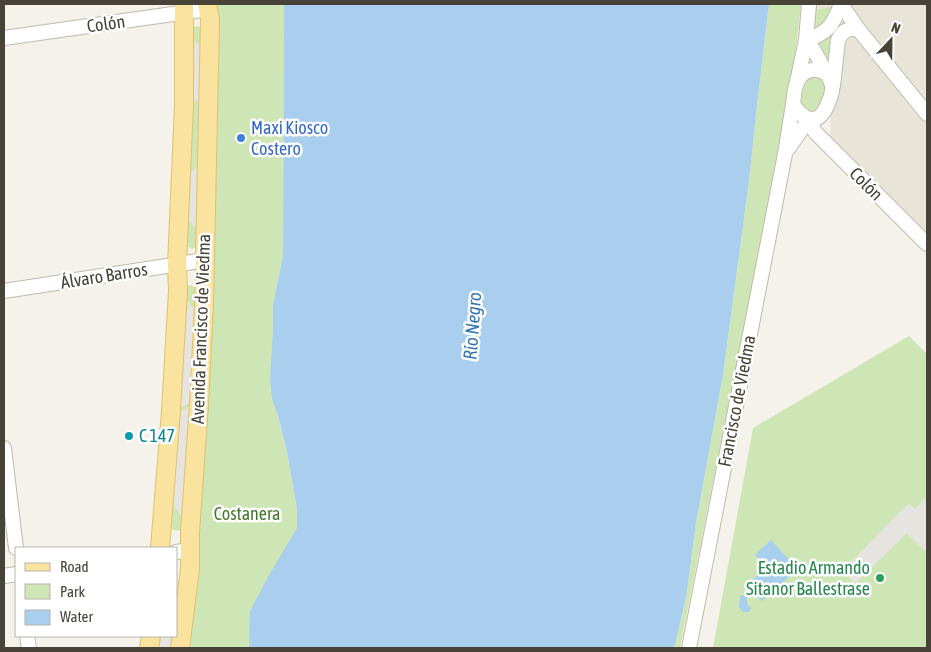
<svg xmlns="http://www.w3.org/2000/svg" width="931" height="652" viewBox="0 0 931 652" font-family="'Asap Condensed',sans-serif">
<style>
.residential{fill:#e8e4d8}
.green{fill:#cee6b5}
.parking{fill:#e6e4e1}
.water{fill:#aacfee}
.lines{fill:none;stroke-linecap:round;stroke-linejoin:round}
.minor-casing{stroke:#c0baad;stroke-width:16}
.major-casing{stroke:#dfc16d;stroke-width:20}
.minor{stroke:#fff;stroke-width:14}
.major{stroke:#fae39e;stroke-width:18}
.shop-dot{fill:#3f7fe0;stroke:#fff;stroke-width:2}
.culture-dot{fill:#0f9aa8;stroke:#fff;stroke-width:2}
.leisure-dot{fill:#2e9e5b;stroke:#fff;stroke-width:2}
.labels{text-anchor:middle;stroke-width:5;stroke-linejoin:round;paint-order:stroke}
.street-label{font-size:18px;fill:#484338;stroke:#fff}
.shop-label{font-size:18px;fill:#366cbe;stroke:#fff;text-anchor:start}
.culture-label{font-size:18px;fill:#0d838f;stroke:#fff;text-anchor:start}
.park-label{font-size:18px;fill:#47782d;stroke:#fff}
.leisure-label{font-size:18px;fill:#27864d;stroke:#fff;text-anchor:end}
.water-label{font-size:19px;font-style:italic;fill:#3577b0;stroke:#fff}
</style>
<rect width="100%" height="100%" fill="#f4f2ea"/>
<path class="residential" d="M809 4H927V244L830 148 831 96 818 56Z"/>
<g class="green">
<path d="M217 4H284L283 255 273 305V315L278 417 287 452 297 509V528L307 648H185L212 260 219 25Z"/>
<path d="M769 4H801L792 85 680 648H673L676 642 687 592 696 523 723 375 749 181 757 105Z"/>
<path d="M834 6 833 13 819 27 815 24 816 10Z"/>
<path d="M197 26 201 28 204 31 200 233 198 246 192 249 187 246 189 35C190 29 192 27 197 26Z"/>
<path d="M831 32 828 64 817 44Z"/>
<path d="M814 77C837 81 823 100 816 111 794 110 801 91 809 78Z"/>
<path d="M191 285 196 288 199 292 185 521 181 530 176 531 170 528 177 409 190 403 195 310 183 297 186 287Z"/>
<path d="M909 336 927 354V648H713L753 428Z"/>
</g>
<g class="parking">
<path d="M189 35 200 46V99L190 105Z"/>
<path d="M202 163 200 233 187 219 189 173Z"/>
<path d="M183 297 195 309 190 403 177 409Z"/>
<path d="M193 405 185 521 173 505 179 412Z"/>
<path d="M927 496V553L907 533 855 584 843 570 909 503 915 509Z"/>
<path d="M158 636H172L171 648H157Z"/>
</g>
<g class="water">
<path d="M284 4H769L757 105 749 181 723 375 696 523 687 592 676 642 673 648H249L250 611 253 605 269 575 297 528V509L287 452 278 416 272 399 270 379 273 330V305L283 255Z"/>
<path d="M771 540 798 569 762 601 747 585 766 567 755 555Z"/>
<path d="M742 595 746 596 747 598V604L750 607 751 609 749 612H743L739 607 740 596Z"/>
</g>
<g class="lines">
<g class="minor-casing">
<g id="minor">
<path d="M841 4 858 29 927 114"/>
<path d="M4 38 208 9"/>
<path d="M806 40C815 50 820 61 826 73 829 78 832 82 832 87 833 94 829 100 827 106 817 127 803 120 793 104 794 97 794 89 797 83 802 70 815 66 827 74"/>
<path d="M806 40C828 33 833 25 841 4"/>
<path d="M797 82 806 40 809 4"/>
<path d="M833 86 838 40C842 31 848 28 858 29"/>
<path d="M813 119V128L815 132 927 244"/>
<path d="M788 149 809 119"/>
<path d="M4 291 205 260"/>
<path d="M4 448 16 548"/>
<path d="M176 552 190 550"/>
<path d="M4 576 16 574"/>
<path d="M27 636 29 648"/>
<path d="M689 648 785 154 793 104"/>
</g>
</g>
<g class="major-casing">
<g id="major">
<path d="M160 548 171 411 178 291 177 265 184 105V4"/>
<path d="M149 648 151 636"/>
<path d="M180 648 190 569V532L199 404 204 305 210 19 207 4"/>
</g>
</g>
<use href="#minor" class="minor"/>
<use href="#major" class="major"/>
</g>
<circle class="shop-dot" cx="241" cy="138" r="5"/>
<circle class="culture-dot" cx="129" cy="436" r="5"/>
<circle class="leisure-dot" cx="880" cy="578" r="5"/>
<g class="labels">
<g class="street-label">
<text transform="translate(106 24) rotate(-8)" y="6">Colón</text>
<text transform="translate(866 184) rotate(45)" y="6">Colón</text>
<text transform="translate(104 276) rotate(-9)" y="6">Álvaro Barros</text>
<text transform="translate(201 329) rotate(-88)" y="6">Avenida Francisco de Viedma</text>
<text transform="translate(737 401) rotate(-79)" y="6">Francisco de Viedma</text>
</g>
<g class="shop-label">
<text x="251" y="134">Maxi Kiosco<tspan x="251" dy="21">Costero</tspan></text>
</g>
<g class="culture-label">
<text x="139" y="442">C 147</text>
</g>
<g class="park-label">
<text x="247" y="520">Costanera</text>
</g>
<g class="leisure-label">
<text x="870" y="574">Estadio Armando<tspan x="870" dy="21">Sitanor Ballestrase</tspan></text>
</g>
<g class="water-label">
<text transform="translate(472 326) rotate(-86)" y="7">Río Negro</text>
</g>
</g>
<rect width="931" height="652" fill="none" stroke="#484338" stroke-width="10"/>
<rect x="15" y="547" width="162" height="90" fill="#ffffff" stroke="#b6b4af"/>
<rect x="25" y="563" width="25" height="8" fill="#fae39e" stroke="#b6b4af"/>
<text x="60" y="572" font-size="15" fill="#484338">Road</text>
<rect x="25" y="584" width="25" height="15" fill="#cee6b5" stroke="#b6b4af"/>
<text x="60" y="597" font-size="15" fill="#484338">Park</text>
<rect x="25" y="610" width="25" height="15" fill="#aacfee" stroke="#b6b4af"/>
<text x="60" y="622" font-size="15" fill="#484338">Water</text>
<g transform="translate(891 40) rotate(22)" stroke="#ffffff" stroke-width="4" paint-order="stroke">
<path d="M0-4L9 19L0 12L-9 19Z" fill="#484338"/>
<text y="-8" font-size="14" font-weight="bold" text-anchor="middle" fill="#484338">N</text>
</g>
</svg>
